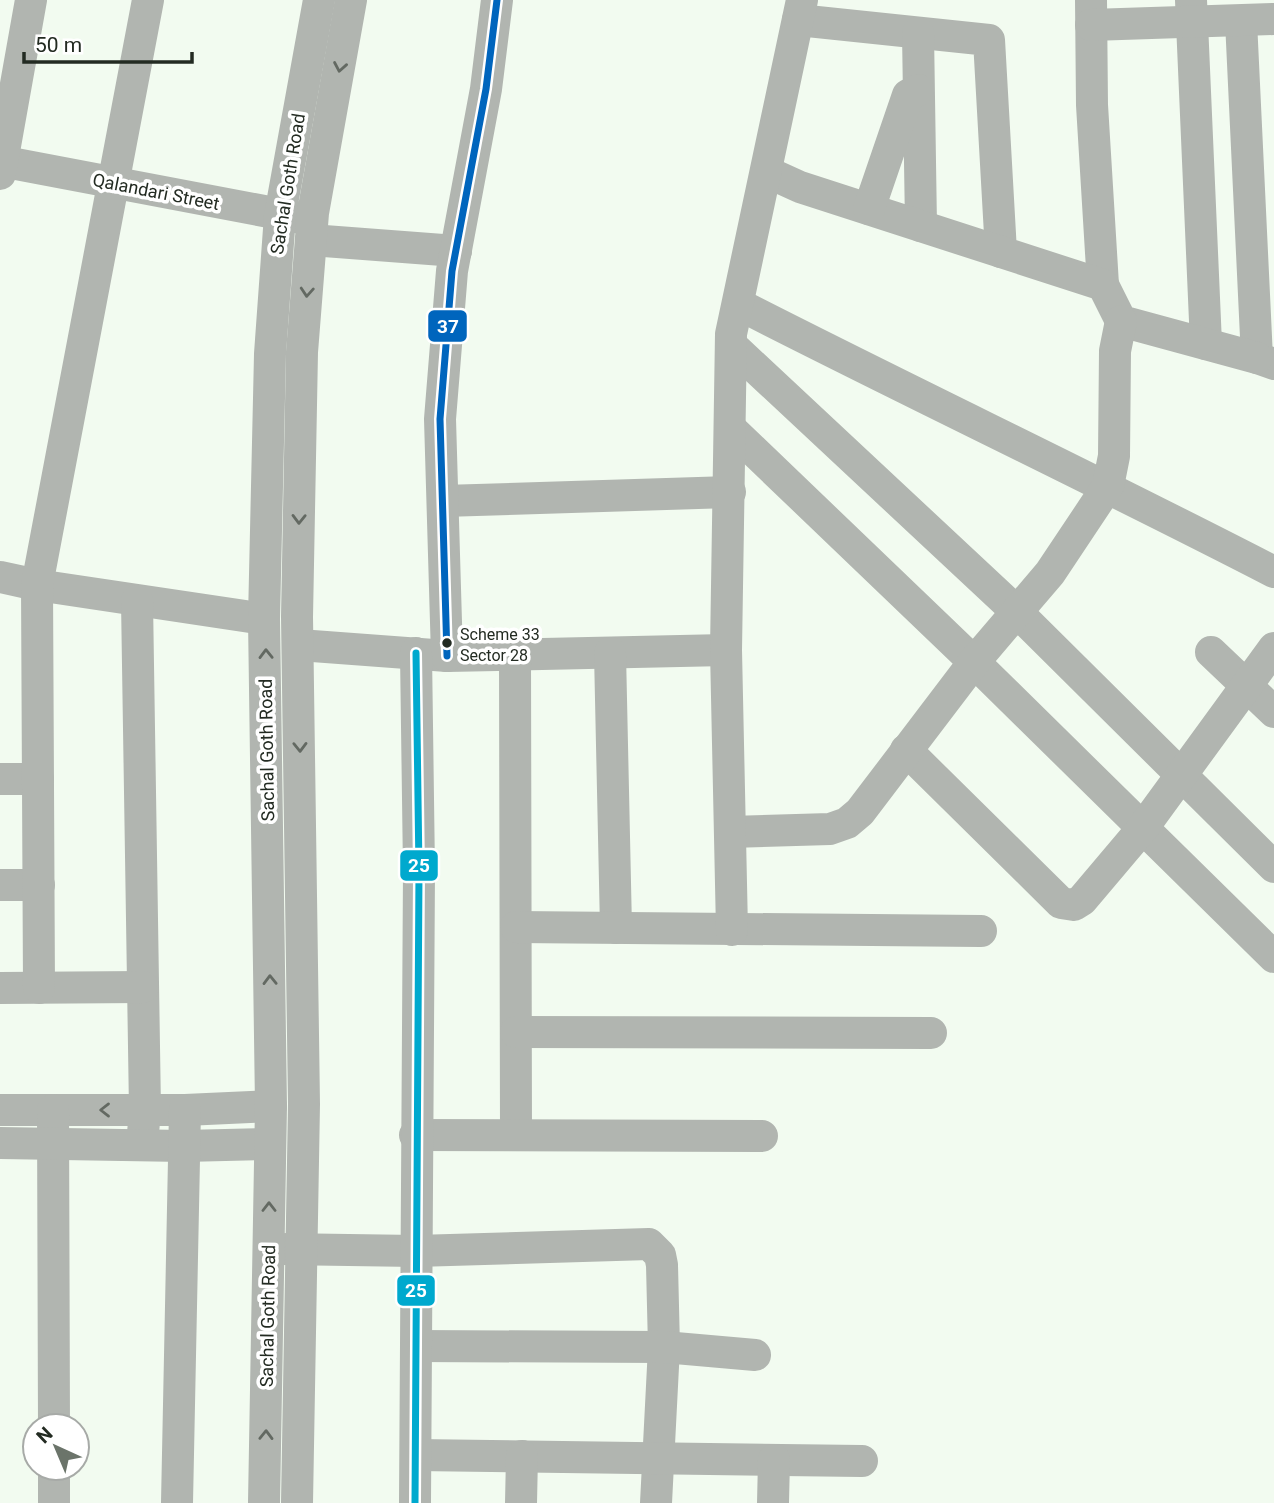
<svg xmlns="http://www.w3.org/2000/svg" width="1274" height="1503" viewBox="0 0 1274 1503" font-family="Roboto,sans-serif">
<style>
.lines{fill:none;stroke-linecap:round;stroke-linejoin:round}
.minor{stroke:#b1b5b0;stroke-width:32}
.bus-1-casing{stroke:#fff;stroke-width:12}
.bus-2-casing{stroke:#fff;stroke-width:12}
.bus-1{stroke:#0065bd;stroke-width:7}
.bus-2{stroke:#00a9ce;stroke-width:7}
.oneway{stroke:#636962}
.bus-dot{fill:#232b22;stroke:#fff;stroke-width:2.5}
.labels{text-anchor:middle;stroke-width:7;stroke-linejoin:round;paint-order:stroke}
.bus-label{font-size:16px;fill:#232b22;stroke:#fff;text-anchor:start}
.street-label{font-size:18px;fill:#232b22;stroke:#fff}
.line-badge{stroke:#fff;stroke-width:2.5}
.badge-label{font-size:19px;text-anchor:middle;font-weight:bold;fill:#fff}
</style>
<rect width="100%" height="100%" fill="#f2fbf0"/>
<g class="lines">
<g class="minor">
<path d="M1091 0 1092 105 1103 285"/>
<path d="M1191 0 1206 344"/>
<path d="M798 20 989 40 1001 252"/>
<path d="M1241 21 1257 358 1274 364"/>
<path d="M1091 25 1274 19"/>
<path d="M918 33 921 226"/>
<path d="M0 161 301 218"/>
<path d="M767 172 800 187 1103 285 1121 321 1257 358"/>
<path d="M0 174 31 0"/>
<path d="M869 209 908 95 918 90"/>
<path d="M311 240 456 251"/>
<path d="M738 304C916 395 1096 480 1274 572"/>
<path d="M731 345 1017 612 1274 867"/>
<path d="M731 429 974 662 1274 957"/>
<path d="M443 501 730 492"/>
<path d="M0 577 37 585 264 619"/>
<path d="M137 601 145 1110 142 1145"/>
<path d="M299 645 447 656 726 650"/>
<path d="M1211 652 1274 712"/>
<path d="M610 653 616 928"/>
<path d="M515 655 516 1135"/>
<path d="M447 656 440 419 452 271 486 89 497 0"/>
<path d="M906 750 1061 903 1074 905 1082 900 1142 829 1274 648"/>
<path d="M0 779H38"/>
<path d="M730 832 830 829 847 823 860 812 974 662 1050 573 1108 486 1114 456 1115 351 1121 321"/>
<path d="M0 885H39"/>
<path d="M516 927 981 931"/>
<path d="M732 930 726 650 731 334 802 0"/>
<path d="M0 988 143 987"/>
<path d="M39 988 37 585 148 0"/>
<path d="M516 1032 931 1033"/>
<path d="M0 1110H185L271 1106"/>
<path d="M53 1110 54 1426"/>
<path d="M415 1135 762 1136"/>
<path d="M0 1143 184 1146 269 1144"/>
<path d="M281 1249 416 1251 649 1244 660 1255 662 1265 664 1347 656 1503"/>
<path d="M416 1346 664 1347 755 1355"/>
<path d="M416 1455 862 1461"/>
<path d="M54 1468V1503"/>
<path d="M177 1503 185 1110"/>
<path d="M264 1503 271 1106 264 619 270 354 280 215 319 0"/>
<path d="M297 1503 304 1104 297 617 302 352 313 213 351 0"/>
<path d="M415 1503 419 871 416 653"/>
<path d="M521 1503 522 1456"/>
<path d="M773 1503 774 1460"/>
</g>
<g class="bus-1-casing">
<path id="bus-1" d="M447 656 440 419 452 271 486 89 497 0"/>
</g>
<g class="bus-2-casing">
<path id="bus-2" d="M415 1503 419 871 416 653"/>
</g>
<use href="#bus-1" class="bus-1"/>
<use href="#bus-2" class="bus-2"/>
</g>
<defs><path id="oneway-chevron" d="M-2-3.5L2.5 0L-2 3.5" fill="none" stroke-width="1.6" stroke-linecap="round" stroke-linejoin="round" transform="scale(1.75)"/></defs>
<g class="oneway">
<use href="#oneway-chevron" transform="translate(340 67) rotate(100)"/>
<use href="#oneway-chevron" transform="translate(307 292) rotate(94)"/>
<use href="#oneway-chevron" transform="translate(299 519) rotate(91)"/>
<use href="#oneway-chevron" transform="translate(266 654) rotate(-91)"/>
<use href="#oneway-chevron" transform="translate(300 747) rotate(89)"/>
<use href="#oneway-chevron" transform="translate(270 980) rotate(-91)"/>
<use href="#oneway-chevron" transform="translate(105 1110) rotate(180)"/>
<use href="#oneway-chevron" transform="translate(269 1207) rotate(-90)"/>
<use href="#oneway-chevron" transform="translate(266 1435) rotate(-89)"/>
</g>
<circle class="bus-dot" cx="447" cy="643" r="6"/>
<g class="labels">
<g class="bus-label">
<text x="460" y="640">Scheme 33<tspan x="460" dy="21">Sector 28</tspan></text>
</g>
<g class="street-label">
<text transform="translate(288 184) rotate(-81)" y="6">Sachal Goth Road</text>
<text transform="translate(156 192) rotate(11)" y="6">Qalandari Street</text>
<text transform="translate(267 750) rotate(-91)" y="6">Sachal Goth Road</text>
<text transform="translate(268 1316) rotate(-89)" y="6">Sachal Goth Road</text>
</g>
</g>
<g class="line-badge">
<rect x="427" y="309" width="41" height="34" rx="7" fill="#0065bd"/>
<rect x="399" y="849" width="40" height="33" rx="7" fill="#00a9ce"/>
<rect x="396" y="1274" width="40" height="33" rx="7" fill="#00a9ce"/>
</g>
<g class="badge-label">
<text x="448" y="333">37</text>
<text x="419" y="872">25</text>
<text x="416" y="1297">25</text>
</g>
<g transform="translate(56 1447) rotate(316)"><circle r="33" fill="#ffffff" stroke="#a7aaa7" stroke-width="2"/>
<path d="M0-5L12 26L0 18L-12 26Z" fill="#6b746a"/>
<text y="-10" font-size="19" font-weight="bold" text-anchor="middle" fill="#232b22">N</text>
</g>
<path d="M24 52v10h168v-10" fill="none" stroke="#232b22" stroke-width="3.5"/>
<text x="35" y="52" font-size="21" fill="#232b22" stroke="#ffffff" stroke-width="5" paint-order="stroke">50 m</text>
</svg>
